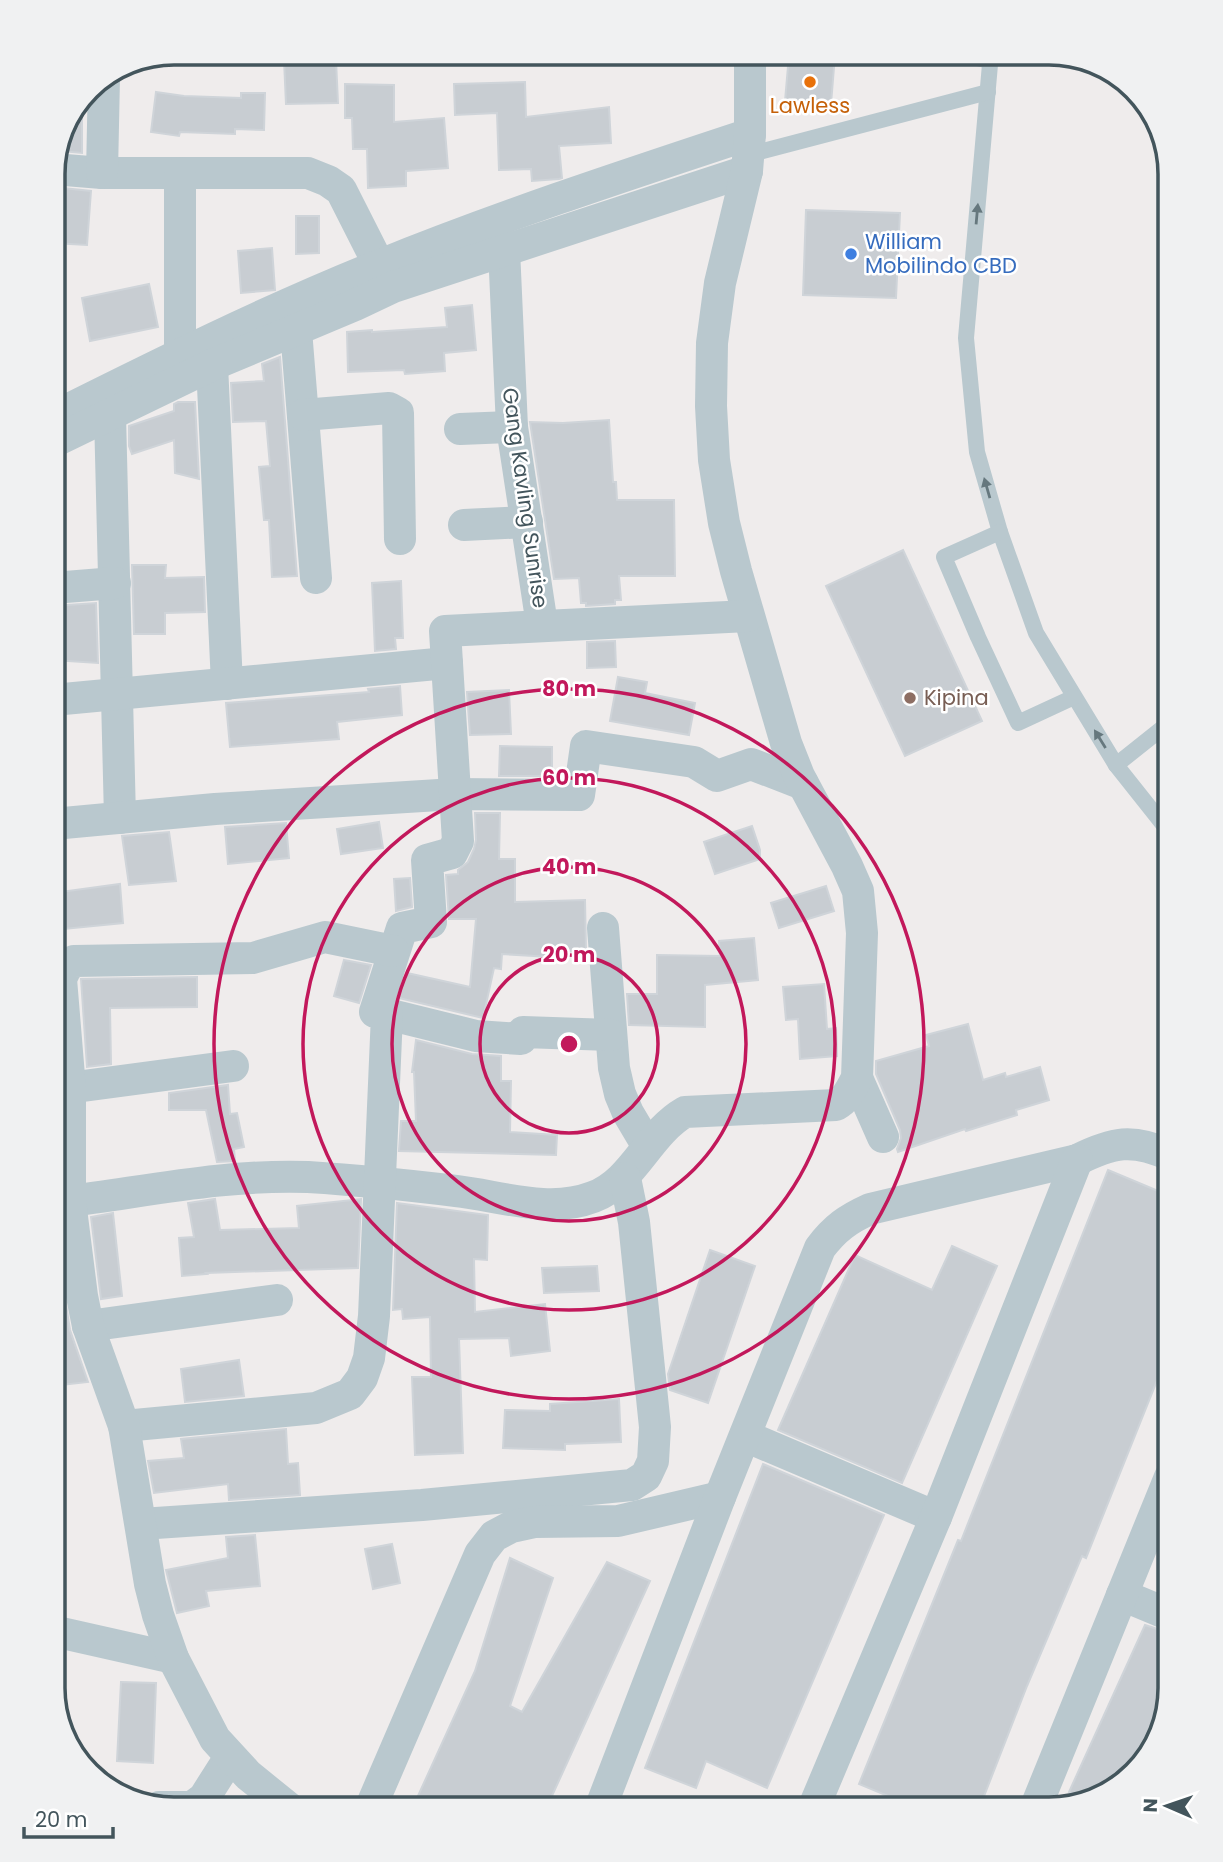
<svg xmlns="http://www.w3.org/2000/svg" width="1223" height="1862" viewBox="0 0 1223 1862" font-family="Poppins,sans-serif">
<style>
.building{fill:#c8cdd2;stroke:#cfd4d9;stroke-width:2}
.lines{fill:none;stroke-linecap:round;stroke-linejoin:round}
.service{stroke:#b9c8ce;stroke-width:16}
.minor{stroke:#b9c8ce;stroke-width:32}
.oneway{fill:#66787e}
.ring{fill:none;stroke:#c2185b;stroke-width:3.5}
.food-dot{fill:#e8710a;stroke:#fff;stroke-width:2.5}
.shop-dot{fill:#3f7fe0;stroke:#fff;stroke-width:2.5}
.education-dot{fill:#8d6e63;stroke:#fff;stroke-width:2.5}
.labels{text-anchor:middle;stroke-width:5;stroke-linejoin:round;paint-order:stroke}
.food-label{font-size:21px;fill:#c56008;stroke:#fff}
.shop-label{font-size:21px;fill:#366cbe;stroke:#fff;text-anchor:start}
.street-label{font-size:21px;fill:#43555c;stroke:#fff}
.education-label{font-size:21px;fill:#785e54;stroke:#fff;text-anchor:start}
.rim{fill:none;stroke:#43555c;stroke-width:3.5}
.centre{fill:#c2185b;stroke:#fff;stroke-width:3.5}
.ring-label{font-size:21px;text-anchor:middle;font-weight:bold;fill:#c2185b;stroke:#fff;stroke-width:5;stroke-linejoin:round;paint-order:stroke}
</style>
<rect width="100%" height="100%" fill="#efecec"/>
<g class="building">
<path d="M789 55H835L831 104 785 101Z"/>
<path d="M284 60H336L338 103 286 104Z"/>
<path d="M525 82 526 117 609 107 611 143 559 146 562 178 559 179 532 181 531 169 499 170 497 113 455 115 454 84Z"/>
<path d="M345 84 394 85V122L444 118 448 168 406 171V186L368 188 367 149H353L352 118H345Z"/>
<path d="M156 92 184 96 241 98V93H265L264 130 235 129V134L180 132 179 136 151 132Z"/>
<path d="M82 101V153L60 151Z"/>
<path d="M53 187 91 191 87 245 53 243Z"/>
<path d="M806 210 900 213 896 298 803 295Z"/>
<path d="M296 216H319V253L296 254Z"/>
<path d="M272 248 275 290 241 293 238 251Z"/>
<path d="M149 284 158 327 90 341 82 298Z"/>
<path d="M472 305 476 350 444 353 445 371 405 374 404 370 348 372 347 332 372 330V332L447 327 445 308Z"/>
<path d="M280 357 297 576 272 577 269 520H264L259 467 270 466 266 421 233 422 231 383 264 381 262 364Z"/>
<path d="M178 402H195L199 479 175 473 174 440 132 454 129 446V426L174 411V404Z"/>
<path d="M609 420 613 482H616L617 500H674L675 576H619L621 600H615V604L586 606V603H581L579 578 554 579 530 422 563 423Z"/>
<path d="M903 550 982 721 905 756 826 586Z"/>
<path d="M132 565H166L165 578 204 577 205 612 165 613V634H134Z"/>
<path d="M401 581 403 638H395L396 649 375 651 372 583Z"/>
<path d="M96 603 98 663 53 660V606Z"/>
<path d="M615 641 616 667 587 668V642Z"/>
<path d="M618 677 647 682 645 693 695 703 689 735 610 721Z"/>
<path d="M400 686 402 715 337 722 339 739 230 747 226 703 369 692 368 689Z"/>
<path d="M509 690 511 734 470 735 467 692Z"/>
<path d="M500 746 552 747V776H499Z"/>
<path d="M475 813H500L499 859H515V902L585 900 586 951 550 952V957L502 954 501 969 494 968 483 1018 399 998 407 973 470 987 476 919H449L446 875 458 874V870L468 862 474 849 476 840Z"/>
<path d="M379 822 383 848 341 854 337 829Z"/>
<path d="M286 823 289 858 228 864 225 827Z"/>
<path d="M752 826 760 850V859L715 874 704 842Z"/>
<path d="M169 832 176 881 129 885 122 836Z"/>
<path d="M410 878 412 907 396 911 394 879Z"/>
<path d="M120 884 123 923 64 929 60 892Z"/>
<path d="M826 886 834 911 779 928 771 903Z"/>
<path d="M754 938 758 980 705 985V1027L629 1025 627 994H657V955L720 956 719 941Z"/>
<path d="M344 960 371 965 359 1003 334 996Z"/>
<path d="M197 977V1007L110 1008 111 1064 87 1067 81 979Z"/>
<path d="M824 984 827 1029 836 1028 837 1056 800 1059 798 1019 786 1020 783 987Z"/>
<path d="M968 1024 983 1080 1005 1073 1006 1077 1040 1067 1049 1100 1016 1110 1017 1115 966 1131 965 1129 898 1152 897 1149 901 1138 900 1130 876 1074V1061L929 1046 926 1035Z"/>
<path d="M416 1040 472 1054 501 1056V1081H511L510 1132 557 1135 556 1155 399 1151 401 1121H416L414 1072H412Z"/>
<path d="M228 1085 230 1114 237 1113 244 1147 234 1149 235 1161 217 1162 206 1110H169V1093Z"/>
<path d="M1108 1170 1170 1196V1348L1086 1558 1082 1556 1027 1686 979 1809H919L859 1784 958 1540 961 1541Z"/>
<path d="M215 1199 220 1230 299 1228 297 1206 361 1199 358 1268 206 1273 207 1274 182 1276 179 1238 194 1237 188 1203Z"/>
<path d="M397 1203 488 1215 487 1260 474 1259 475 1312 545 1304 550 1351 511 1356 509 1338 459 1339 463 1453 415 1455 412 1377H431L430 1317 403 1319 402 1309 393 1310Z"/>
<path d="M113 1213 122 1296 101 1299 91 1217Z"/>
<path d="M53 1223 70 1330 88 1382 53 1386Z"/>
<path d="M952 1246 997 1266 902 1483 778 1430 855 1255 932 1290Z"/>
<path d="M710 1250 755 1266 708 1403 670 1390 668 1374Z"/>
<path d="M597 1266 599 1291 544 1293 542 1268Z"/>
<path d="M239 1360 244 1396 185 1402 181 1369Z"/>
<path d="M619 1399 621 1442 565 1444V1450L503 1448 505 1410 550 1411V1404Z"/>
<path d="M286 1429 288 1464 298 1463 300 1495 229 1500 228 1484 154 1493 148 1461 184 1458 181 1439Z"/>
<path d="M763 1464 884 1515 767 1788 706 1761 696 1788 645 1768Z"/>
<path d="M255 1535 260 1586 206 1591 209 1606 177 1613 166 1570 228 1558 226 1537Z"/>
<path d="M392 1544 400 1583 373 1589 365 1549Z"/>
<path d="M510 1558 553 1578 510 1706 522 1712 607 1562 650 1581 546 1809H412L475 1671Z"/>
<path d="M1145 1625 1170 1633V1688L1156 1740 1151 1752 1109 1793 1086 1800 1069 1792Z"/>
<path d="M121 1682 156 1683 153 1763 117 1761Z"/>
</g>
<g class="lines">
<g class="service">
<path d="M991 53 966 338 977 452 1000 532 1036 633 1116 765 1170 833"/>
<path d="M960 54 990 61"/>
<path d="M748 155 988 92"/>
<path d="M1000 532 944 557 978 637 1018 723 1074 697"/>
<path d="M1116 765 1170 722"/>
</g>
<g class="minor">
<path d="M53 169 102 173H308L328 181 341 190 379 265"/>
<path d="M102 173 104 77"/>
<path d="M180 173V353"/>
<path d="M504 249 512 427 542 625"/>
<path d="M289 312 296 330 316 578"/>
<path d="M212 365 227 684"/>
<path d="M110 415 120 818"/>
<path d="M303 415 389 408 398 413 400 539"/>
<path d="M53 417C161 363 268 310 380 265 501 216 626 175 750 134"/>
<path d="M460 429 512 427"/>
<path d="M53 442 212 365 355 305 393 287 747 171"/>
<path d="M464 525 527 522"/>
<path d="M53 588 115 583"/>
<path d="M53 700 447 663"/>
<path d="M53 824 215 809 455 794 579 795 586 746 694 762 717 776 751 764 803 784"/>
<path d="M603 928 614 1068 620 1094 628 1113 647 1145"/>
<path d="M387 1014 476 1036 521 1039 523 1032 611 1035"/>
<path d="M857 1078 883 1137"/>
<path d="M53 1090 233 1066"/>
<path d="M70 1201C148 1191 228 1174 308 1177 357 1180 407 1185 456 1191 500 1196 549 1214 593 1197 634 1182 647 1134 685 1112L836 1105C847 1099 851 1089 857 1078L862 933 858 891 847 866 799 776 786 743 736 571 724 523 714 460 711 406 712 343 720 283 747 171 750 134V56"/>
<path d="M88 1326 277 1300"/>
<path d="M124 1426 316 1408 350 1394 362 1378 369 1358 374 1316 387 1014 375 1012 402 928 431 922 427 860 452 853 458 841 445 631 748 616"/>
<path d="M745 1436 936 1517"/>
<path d="M141 1524 422 1505 632 1485 646 1476 653 1461 655 1427 634 1222 625 1178"/>
<path d="M1122 1595 1170 1615"/>
<path d="M53 1631 173 1658"/>
<path d="M159 1807H192L204 1798 230 1757"/>
<path d="M290 1809 248 1775 215 1739 173 1658 158 1615 150 1584 124 1426 88 1326 82 1296 70 1201V1088L61 979 66 968 74 961 253 958 325 937 393 951"/>
<path d="M370 1809 480 1554 494 1536 511 1527 534 1522 618 1521 720 1497"/>
<path d="M600 1809 720 1497 820 1248C835 1228 848 1219 870 1209L1077 1160C1113 1142 1132 1138 1170 1155"/>
<path d="M813 1809 936 1517 1077 1160"/>
<path d="M1035 1809 1170 1477"/>
</g>
</g>
<defs><path id="oneway-solid" d="M-6-.8H1V-3.2L6.5 0L1 3.2V.8H-6Z" transform="scale(1.75)"/></defs>
<g class="oneway">
<use href="#oneway-solid" transform="translate(977 214) rotate(-85)"/>
<use href="#oneway-solid" transform="translate(987 488) rotate(-106)"/>
<use href="#oneway-solid" transform="translate(1100 739) rotate(-122)"/>
</g>
<g class="ring">
<circle cx="569" cy="1044" r="89"/>
<circle cx="569" cy="1044" r="177"/>
<circle cx="569" cy="1044" r="266"/>
<circle cx="569" cy="1044" r="355"/>
</g>
<circle class="food-dot" cx="810" cy="82" r="7"/>
<circle class="shop-dot" cx="851" cy="254" r="7"/>
<circle class="education-dot" cx="910" cy="698" r="7"/>
<g class="labels">
<g class="food-label">
<text x="810" y="113">Lawless</text>
</g>
<g class="shop-label">
<text x="865" y="249">William<tspan x="865" dy="24">Mobilindo CBD</tspan></text>
</g>
<g class="street-label">
<text transform="translate(525 498) rotate(82)" y="7">Gang Kavling Sunrise</text>
</g>
<g class="education-label">
<text x="924" y="705">Kipina</text>
</g>
</g>
<path d="M0 0H1223V1862H0ZM174 65H1049A109 109 0 0 1 1158 174V1688A109 109 0 0 1 1049 1797H174A109 109 0 0 1 65 1688V174A109 109 0 0 1 174 65Z" fill="#f0f1f2" fill-rule="evenodd"/>
<path class="rim" d="M174 65H1049A109 109 0 0 1 1158 174V1688A109 109 0 0 1 1049 1797H174A109 109 0 0 1 65 1688V174A109 109 0 0 1 174 65Z"/>
<circle cx="569" cy="1044" r="10" class="centre"/>
<g class="ring-label">
<text x="569" y="696">80 m</text>
<text x="569" y="785">60 m</text>
<text x="569" y="874">40 m</text>
<text x="569" y="962">20 m</text>
</g>
<g transform="translate(1167 1806) rotate(272)" stroke="#ffffff" stroke-width="5" paint-order="stroke">
<path d="M0-5L12 26L0 18L-12 26Z" fill="#43555c"/>
<text y="-10" font-size="19" font-weight="bold" text-anchor="middle" fill="#43555c">N</text>
</g>
<path d="M24 1827v10h89v-10" fill="none" stroke="#43555c" stroke-width="3.5"/>
<text x="35" y="1827" font-size="21" fill="#43555c" stroke="#ffffff" stroke-width="5" paint-order="stroke">20 m</text>
</svg>
